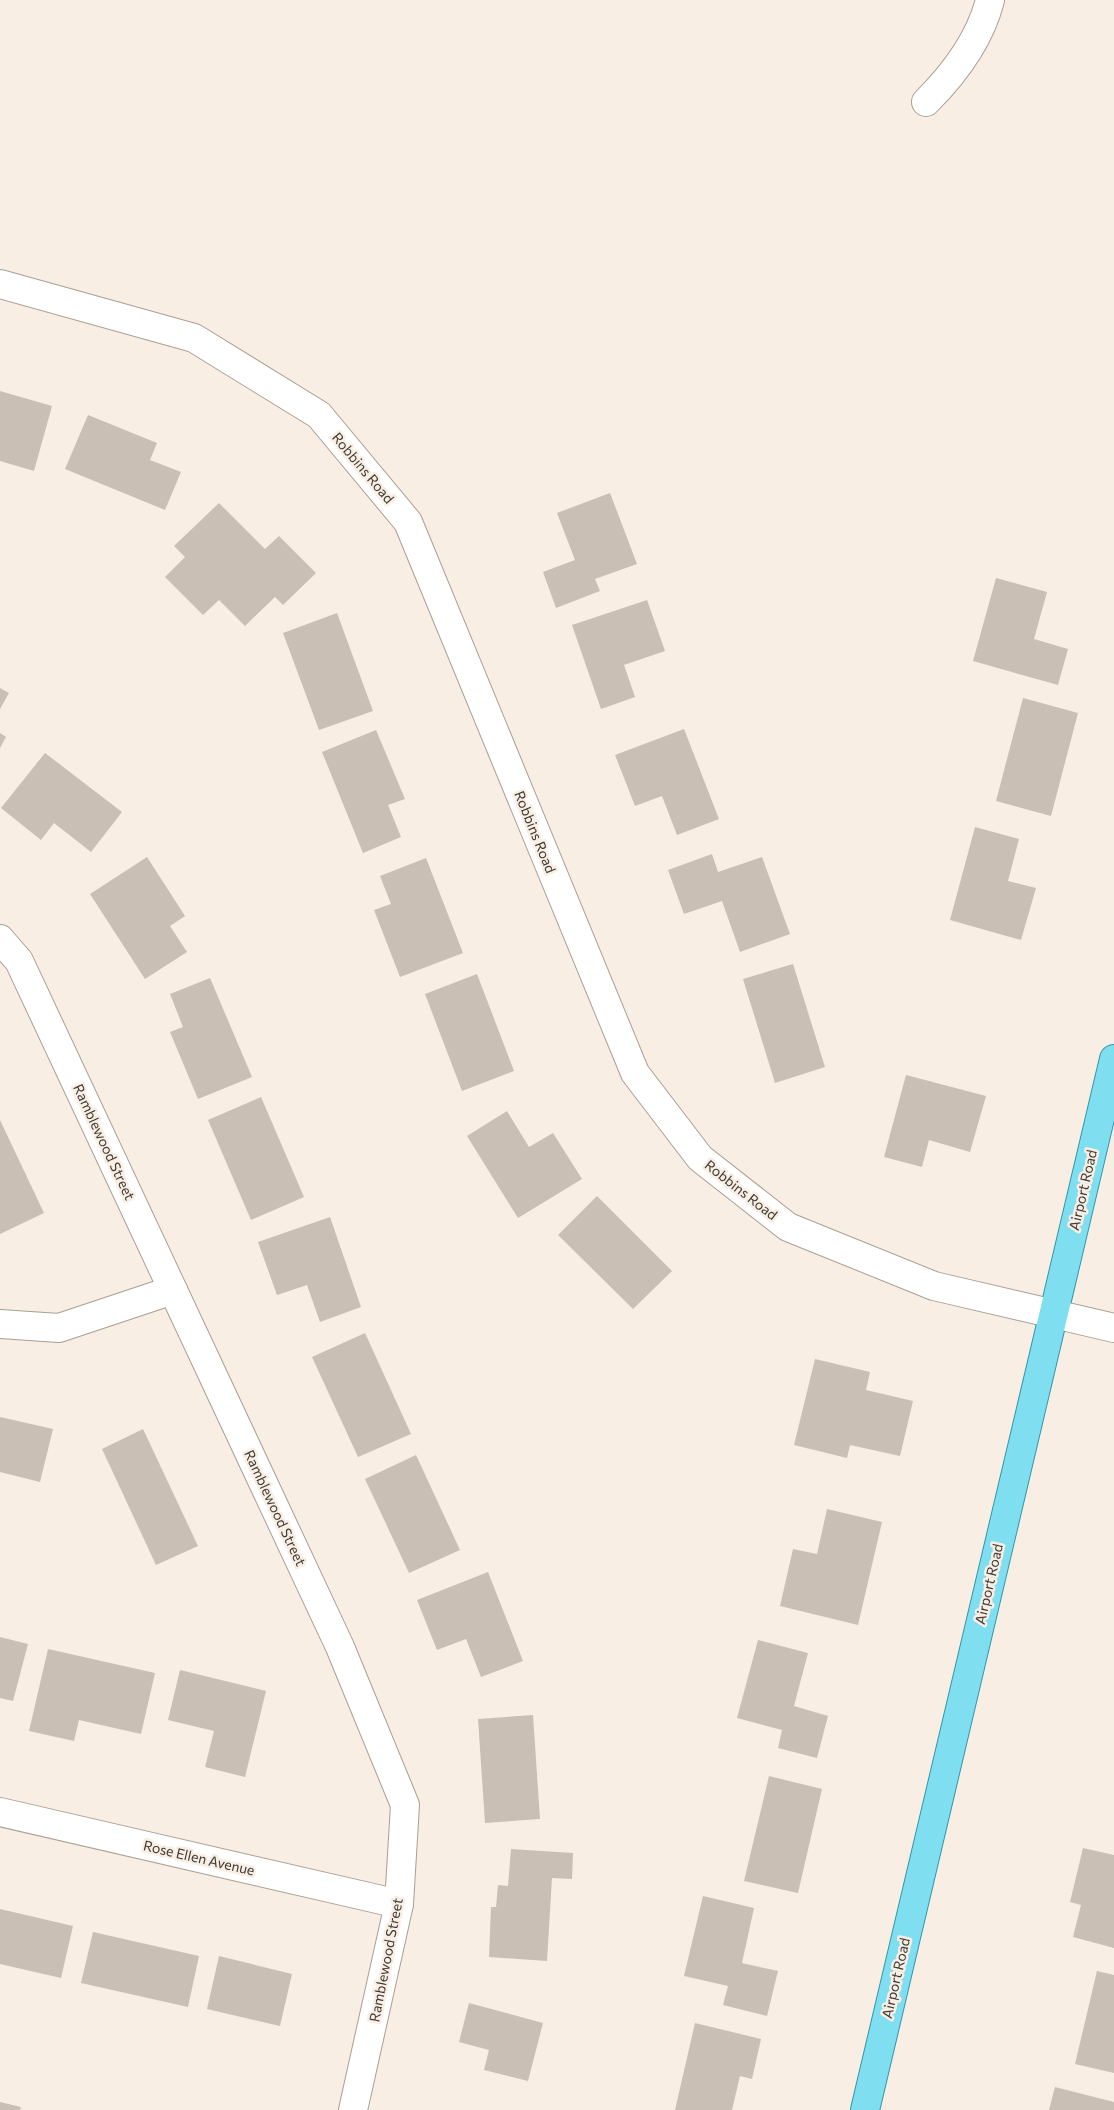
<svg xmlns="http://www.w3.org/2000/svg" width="1114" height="2110" viewBox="0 0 1114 2110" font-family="Commissioner,sans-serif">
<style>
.building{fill:#cabfb4}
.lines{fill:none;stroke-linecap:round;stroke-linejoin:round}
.minor-casing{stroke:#a99f94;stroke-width:30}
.major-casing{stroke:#3197a8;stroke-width:30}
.minor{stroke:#fff;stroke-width:28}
.major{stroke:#7fdff0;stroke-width:28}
.labels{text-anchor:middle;stroke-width:5;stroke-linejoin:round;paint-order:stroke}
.street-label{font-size:14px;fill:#3d3934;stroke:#f9eee3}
</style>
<rect width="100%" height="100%" fill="#f9eee3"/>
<g class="building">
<path d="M0 391 52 406 34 471 0 461Z"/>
<path d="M88 415 157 443 150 460 181 472 165 510 65 469Z"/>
<path d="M610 493 637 564 595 579 600 591 556 608 543 572 575 560 557 513Z"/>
<path d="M219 503 265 549 279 536 316 573 283 605 275 597 245 626 219 600 203 615 165 577 185 557 174 546Z"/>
<path d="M996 578 1047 592 1034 639 1068 649 1058 685 973 661Z"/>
<path d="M647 600 665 651 624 665 635 697 601 709 572 625Z"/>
<path d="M337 613 373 711 319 730 283 633Z"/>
<path d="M0 688 9 693 0 709Z"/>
<path d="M1023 698 1078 713 1051 816 996 801Z"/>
<path d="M684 729 719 819 677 835 662 796 635 806 615 755Z"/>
<path d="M376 730 405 799 388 805 401 837 363 853 322 752Z"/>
<path d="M0 733 6 737 0 748Z"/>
<path d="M45 753 122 812 91 852 54 823 41 840 1 808Z"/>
<path d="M975 827 1019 839 1008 881 1036 888 1021 940 950 920Z"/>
<path d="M712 854 718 872 762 857 790 934 740 952 722 901 684 914 668 870Z"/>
<path d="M147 857 185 916 170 926 187 952 145 979 90 894Z"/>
<path d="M426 858 463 953 400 977 374 910 391 904 380 876Z"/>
<path d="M793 964 825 1067 775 1083 743 979Z"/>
<path d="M477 974 514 1071 462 1091 425 994Z"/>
<path d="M210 978 252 1077 198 1099 170 1032 183 1027 170 994Z"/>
<path d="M906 1075 986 1096 970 1152 929 1140 922 1167 884 1157Z"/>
<path d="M261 1097 304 1197 251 1220 208 1120Z"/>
<path d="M507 1111 529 1147 553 1133 582 1179 518 1218 467 1136Z"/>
<path d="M0 1120 44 1213 0 1234Z"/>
<path d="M597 1196 672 1271 633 1309 558 1235Z"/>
<path d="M330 1217 361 1307 320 1322 307 1285 277 1295 258 1242Z"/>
<path d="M365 1333 411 1434 358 1457 312 1357Z"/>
<path d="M815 1359 870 1372 866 1390 913 1401 900 1456 850 1445 847 1458 794 1445Z"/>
<path d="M0 1417 53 1429 40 1482 0 1472Z"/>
<path d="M143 1429 198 1546 156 1565 102 1449Z"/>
<path d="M416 1455 460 1550 409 1573 365 1479Z"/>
<path d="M827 1509 882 1522 858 1625 780 1606 793 1549 817 1554Z"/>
<path d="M488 1572 523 1661 481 1677 466 1639 437 1650 417 1600Z"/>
<path d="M0 1637 28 1644 13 1701 0 1698Z"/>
<path d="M758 1640 808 1653 794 1706 828 1716 817 1758 778 1748 782 1730 737 1718Z"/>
<path d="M48 1649 155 1673 141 1734 79 1720 74 1741 29 1731Z"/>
<path d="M180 1670 266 1691 245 1777 205 1767 214 1731 168 1720Z"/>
<path d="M533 1715 540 1819 485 1823 478 1719Z"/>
<path d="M769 1776 822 1789 798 1893 744 1881Z"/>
<path d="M1083 1848 1114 1855V1948L1073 1937 1081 1905 1070 1902Z"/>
<path d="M511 1849 573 1853 572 1879 552 1878 547 1961 489 1957 491 1907H496L498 1885 508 1886Z"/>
<path d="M703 1896 754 1908 742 1963 778 1971 767 2016 723 2005 728 1986 684 1976Z"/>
<path d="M0 1909 73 1926 61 1978 0 1964Z"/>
<path d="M93 1932 199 1956 188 2007 81 1983Z"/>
<path d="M219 1956 292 1974 280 2026 207 2009Z"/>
<path d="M1097 1971 1114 1975V2073L1075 2064Z"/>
<path d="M469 2003 543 2023 528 2081 484 2070 489 2050 459 2042Z"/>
<path d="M695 2023 761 2039 752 2079 740 2076 732 2110H675Z"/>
<path d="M1055 2087 1114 2102V2110H1049Z"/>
<path d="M0 2102 21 2107 20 2110H0Z"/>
</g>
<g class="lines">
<g class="minor-casing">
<g id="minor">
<path d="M926 102C955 73 980 40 990 0"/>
<path d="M0 284 194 338 319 415 408 522 635 1073 700 1158 788 1227 934 1286 1114 1328"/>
<path d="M0 939 19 961 340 1647 405 1805 399 1904 353 2110"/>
<path d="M0 1324 59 1328 173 1290"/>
<path d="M0 1812 399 1904"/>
</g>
</g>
<g class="major-casing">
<path id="major" d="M865 2110 1114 1059"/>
</g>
<use href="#minor" class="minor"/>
<use href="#major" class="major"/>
</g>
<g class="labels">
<g class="street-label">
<text transform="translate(363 468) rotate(50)" y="5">Robbins Road</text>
<text transform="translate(535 832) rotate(68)" y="5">Robbins Road</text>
<text transform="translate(104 1142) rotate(65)" y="5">Ramblewood Street</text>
<text transform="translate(741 1190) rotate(38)" y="5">Robbins Road</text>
<text transform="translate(1083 1190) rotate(-77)" y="5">Airport Road</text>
<text transform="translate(275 1508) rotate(65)" y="5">Ramblewood Street</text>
<text transform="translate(989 1584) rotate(-77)" y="5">Airport Road</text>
<text transform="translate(199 1858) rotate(13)" y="5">Rose Ellen Avenue</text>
<text transform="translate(386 1960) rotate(-79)" y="5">Ramblewood Street</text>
<text transform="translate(896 1978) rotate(-77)" y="5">Airport Road</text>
</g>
</g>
</svg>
